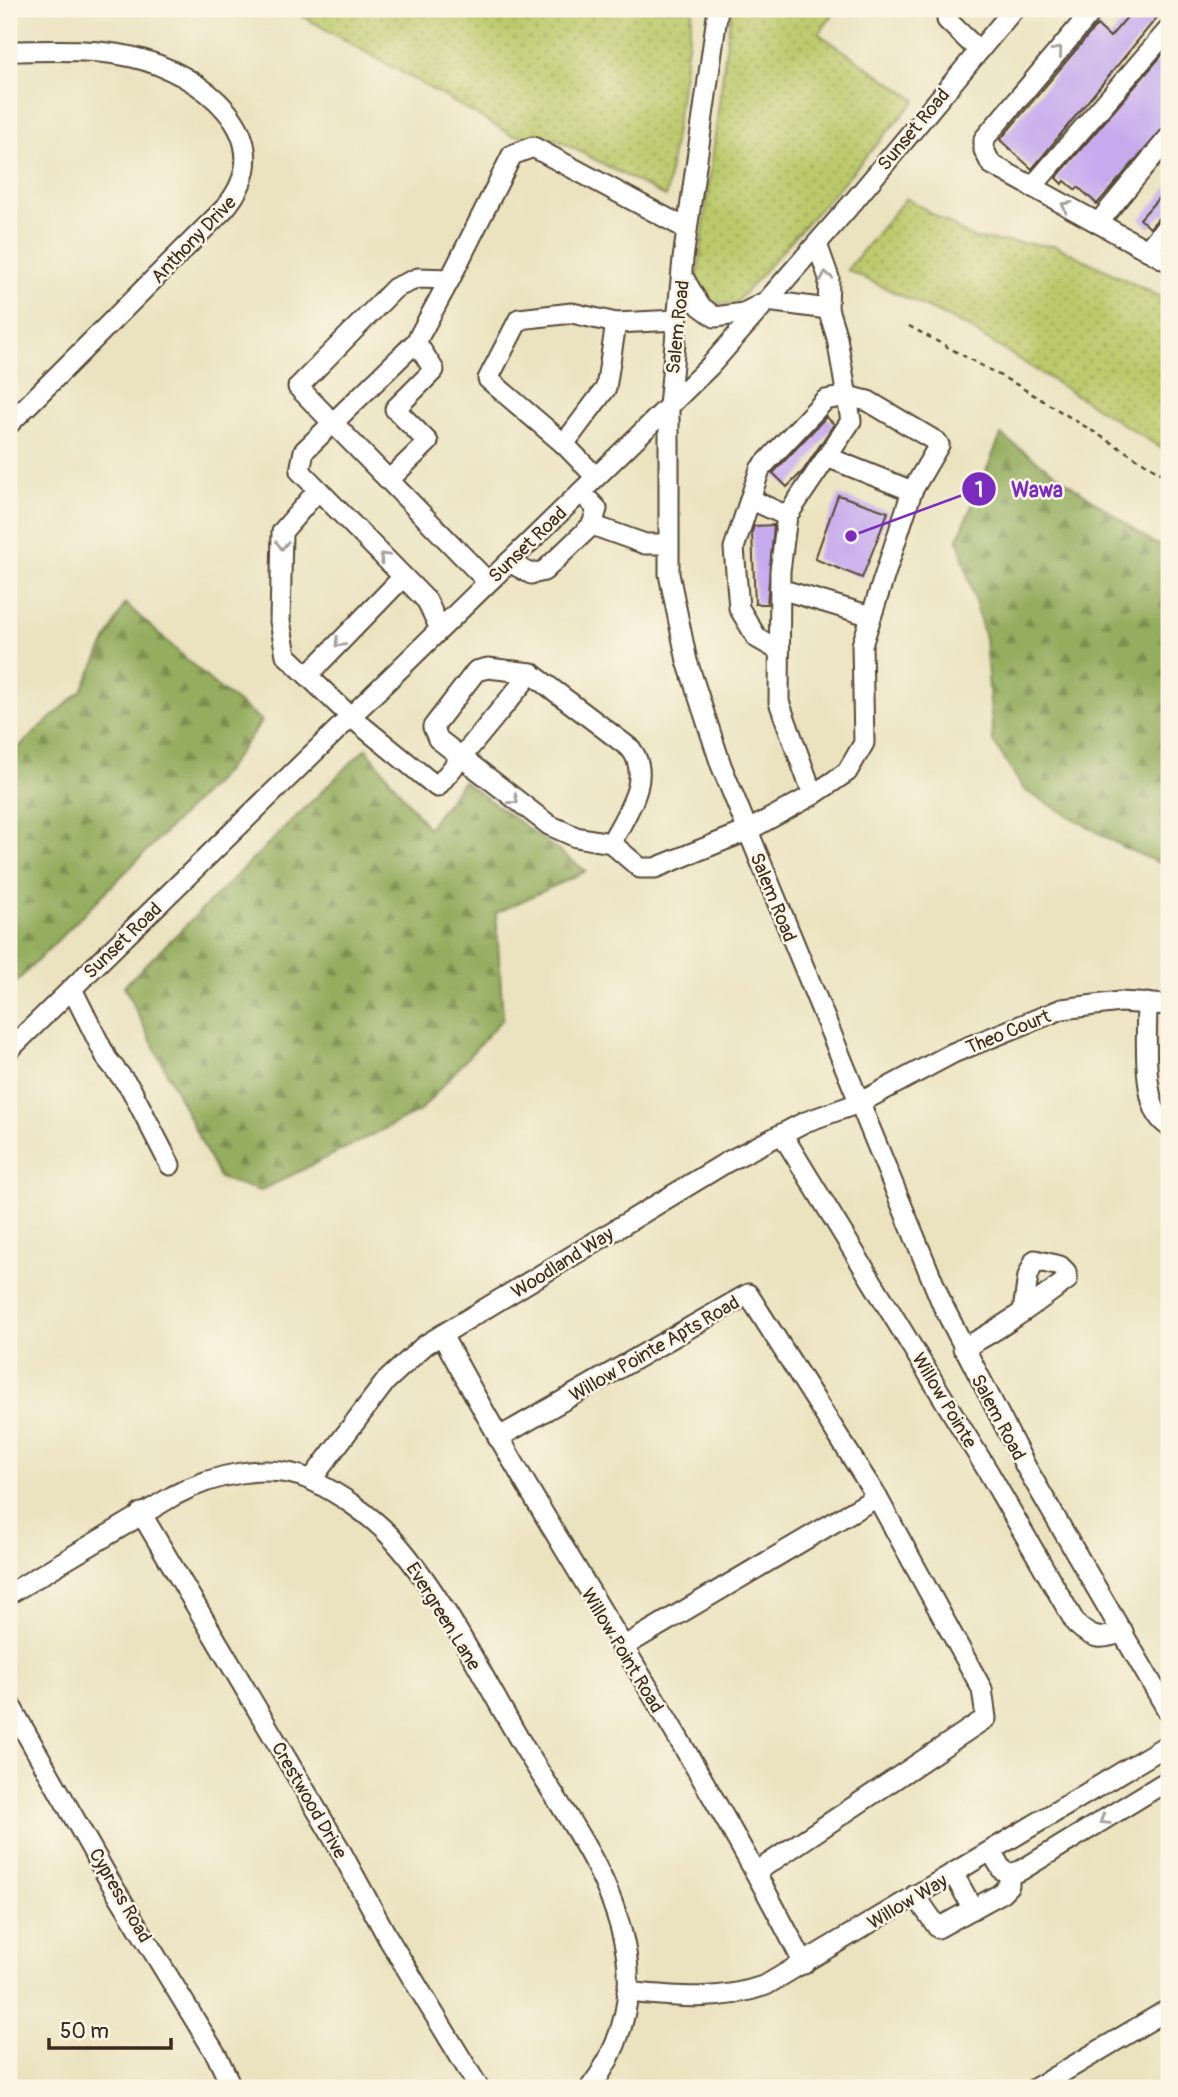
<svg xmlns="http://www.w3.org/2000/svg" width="1178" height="2097" viewBox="0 0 1178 2097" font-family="Pangolin,sans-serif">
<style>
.grass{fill:url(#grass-dots);stroke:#7b7a44;stroke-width:2}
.forest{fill:url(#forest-firs);stroke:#686c3e;stroke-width:2}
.building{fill:#c5aaee}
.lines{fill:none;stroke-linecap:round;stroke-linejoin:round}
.minor-casing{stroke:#554636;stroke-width:23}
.path{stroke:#554636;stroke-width:2.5;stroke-dasharray:5 5;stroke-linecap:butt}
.minor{stroke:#fff;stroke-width:19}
.oneway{stroke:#a79f9a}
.labels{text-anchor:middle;stroke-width:5;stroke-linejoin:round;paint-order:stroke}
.street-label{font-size:19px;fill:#3b2a1e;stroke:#fcf5e5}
.leader{fill:none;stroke:#7b2cbf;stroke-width:2.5}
.callout-dot{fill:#7b2cbf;stroke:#fcf5e5;stroke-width:2.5}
.mark-label{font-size:21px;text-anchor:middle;font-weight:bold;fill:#fff}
.callout-label{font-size:21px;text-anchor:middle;font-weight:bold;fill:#7b2cbf;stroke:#fcf5e5;stroke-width:5;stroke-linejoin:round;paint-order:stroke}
</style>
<defs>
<pattern id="grass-dots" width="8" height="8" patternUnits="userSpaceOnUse" patternTransform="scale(1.75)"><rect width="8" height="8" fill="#bbc96b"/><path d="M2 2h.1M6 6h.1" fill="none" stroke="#99a357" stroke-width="1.8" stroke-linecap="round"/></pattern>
<pattern id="forest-firs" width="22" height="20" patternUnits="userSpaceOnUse" patternTransform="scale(1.75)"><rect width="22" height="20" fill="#94ad5f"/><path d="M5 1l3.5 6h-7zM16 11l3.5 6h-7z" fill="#7a8d4e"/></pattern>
</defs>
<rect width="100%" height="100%" fill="#fcf5e5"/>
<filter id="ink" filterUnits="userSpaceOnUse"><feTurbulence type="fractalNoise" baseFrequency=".0143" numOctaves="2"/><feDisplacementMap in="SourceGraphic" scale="14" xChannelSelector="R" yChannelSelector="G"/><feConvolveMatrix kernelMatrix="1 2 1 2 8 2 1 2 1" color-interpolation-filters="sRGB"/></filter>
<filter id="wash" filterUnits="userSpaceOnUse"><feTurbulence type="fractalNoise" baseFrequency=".00686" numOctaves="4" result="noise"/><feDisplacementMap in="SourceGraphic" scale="28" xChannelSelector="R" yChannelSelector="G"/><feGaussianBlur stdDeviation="1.57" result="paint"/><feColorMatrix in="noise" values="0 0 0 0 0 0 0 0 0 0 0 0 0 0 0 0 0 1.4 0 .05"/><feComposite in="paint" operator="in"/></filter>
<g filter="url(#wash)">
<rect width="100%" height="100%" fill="#ebe3c0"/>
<g class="grass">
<path d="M290 9H693L666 197 558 140 512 135Z"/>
<path d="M731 9H837L819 34 916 100 734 305 714 302 696 287Z"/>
<path d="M906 198 975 239 1056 246 1169 301V453L964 325 847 270Z"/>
</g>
<g class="forest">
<path d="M1001 435 1152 542 1169 550V867L1125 848 1024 790 993 741 985 638 958 539Z"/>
<path d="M125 603 215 685 262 721 223 774 9 989V756L82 690Z"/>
<path d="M366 748 428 828 463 781 586 871 496 913 503 1018 420 1111 260 1191 219 1178 124 986Z"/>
</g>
<g id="blocks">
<g class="building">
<path d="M1134 9H1164L1032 169 1000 140 1097 25 1110 37Z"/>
<path d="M1169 47V122L1097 204 1078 187 1076 190 1065 181 1062 184 1056 178Z"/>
<path d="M1169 186V212L1160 216 1150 228 1140 219Z"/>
<path d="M826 417 834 424 803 471 787 487 773 473Z"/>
<path d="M838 495 888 512 862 578 815 559Z"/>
<path d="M774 525 767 604H755L752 532 754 526Z"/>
</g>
</g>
</g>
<g filter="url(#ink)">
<use href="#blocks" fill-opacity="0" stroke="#554636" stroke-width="2"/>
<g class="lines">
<g class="minor-casing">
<g id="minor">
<path d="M718 9 683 259 669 406V574L687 661 721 765 943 1306 1026 1467 1169 1713"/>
<path d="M952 9 947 14V20L979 51"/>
<path d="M1094 9 984 139V150L991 164 1169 262"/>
<path d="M9 51C48 51 93 48 132 57 199 72 286 136 225 208L9 424"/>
<path d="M1032 187 1169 29"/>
<path d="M1098 223 1169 137"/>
<path d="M1147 250 1169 224"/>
<path d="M682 275 700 306 715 317 744 313 767 301 828 309"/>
<path d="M416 342 304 451 300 471 427 601 440 629"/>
<path d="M564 444 606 388 616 323"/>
<path d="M596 477 564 444 488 379 519 319 572 313 616 323 677 320"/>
<path d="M389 480 428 442 395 409 434 370 416 342 450 279"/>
<path d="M318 490 282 532 280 621 286 655 351 717 437 787 531 673 631 749C653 778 626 814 611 843"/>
<path d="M750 499 787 516"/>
<path d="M592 525 645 544H668"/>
<path d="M509 562 531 574 544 571 592 525 597 509 581 492"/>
<path d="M488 582 298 387 395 288 418 278 450 279 512 155 533 147 687 229"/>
<path d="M780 589 871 616"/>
<path d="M778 650 757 638 739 608 734 548 760 469 825 400 847 396 868 401 937 442 939 445 912 491"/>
<path d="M531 673 488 668 476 671 433 727 438 739 549 825 576 837 611 843 640 868H655L747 831 813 795 779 702 780 571 787 516 851 421 837 338 828 309 829 278 817 244"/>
<path d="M308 675 403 577"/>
<path d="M813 795 847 772 864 743 862 645 912 491 827 457"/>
<path d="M72 989 107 1059 131 1089 170 1165"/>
<path d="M1147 1003C1147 1031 1140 1113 1169 1126"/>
<path d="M9 1050 710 366 854 201 1014 9"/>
<path d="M782 1134 989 1473 1076 1624C1093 1640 1101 1640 1123 1632"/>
<path d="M442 1335C556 1548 694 1748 804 1964"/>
<path d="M963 1348C1000 1330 1034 1304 1067 1280L1066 1272 1060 1266 1035 1260 1028 1276 1023 1311"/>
<path d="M498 1438 748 1294 877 1497 982 1689 986 1718 756 1872"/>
<path d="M311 1480 386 1381 425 1345 727 1162 805 1122 859 1103 953 1053 1062 1009 1120 1002 1169 1005"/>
<path d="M141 1513 338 1846 388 1938 479 2088"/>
<path d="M9 1594 173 1496C212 1475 269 1461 311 1480 338 1493 369 1514 389 1535 438 1587 479 1670 515 1732 557 1805 615 1873 627 1959 633 2005 618 2052 590 2088"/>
<path d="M621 1648 877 1497"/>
<path d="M9 1703 108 1878 217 2056 232 2088"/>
<path d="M953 1873 973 1909"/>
<path d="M1009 1874 1020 1871 1162 1784"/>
<path d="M915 1895 938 1928 1000 1894 1009 1885V1874L1002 1870 991 1851"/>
<path d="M627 1992C676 1997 719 2002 766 1985L1169 1744"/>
<path d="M1036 2088 1164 2012 1169 2013"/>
</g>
</g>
<path class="path" d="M909 326 1019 386 1169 478"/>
<use href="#minor" class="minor"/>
</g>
<defs><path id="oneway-chevron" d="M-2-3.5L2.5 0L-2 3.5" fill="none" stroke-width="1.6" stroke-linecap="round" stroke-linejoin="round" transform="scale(1.75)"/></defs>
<g class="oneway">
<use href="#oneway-chevron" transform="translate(1058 51) rotate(-50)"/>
<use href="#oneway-chevron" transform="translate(1066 206) rotate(-151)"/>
<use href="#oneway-chevron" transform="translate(826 276) rotate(-100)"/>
<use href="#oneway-chevron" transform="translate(282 545) rotate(91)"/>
<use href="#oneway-chevron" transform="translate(384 557) rotate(-134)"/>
<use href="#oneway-chevron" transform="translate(339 643) rotate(134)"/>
<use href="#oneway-chevron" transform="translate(514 800) rotate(38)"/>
<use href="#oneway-chevron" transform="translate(1104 1820) rotate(148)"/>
</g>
</g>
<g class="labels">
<g class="street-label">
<text transform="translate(913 129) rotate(-50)" y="7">Sunset Road</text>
<text transform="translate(193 239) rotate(-46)" y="7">Anthony Drive</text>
<text transform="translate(677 327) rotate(-84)" y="7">Salem Road</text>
<text transform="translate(527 544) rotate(-44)" y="7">Sunset Road</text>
<text transform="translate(774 897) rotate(68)" y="7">Salem Road</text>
<text transform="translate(122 940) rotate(-44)" y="7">Sunset Road</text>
<text transform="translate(1008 1031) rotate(-22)" y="7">Theo Court</text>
<text transform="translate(562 1262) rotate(-32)" y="7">Woodland Way</text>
<text transform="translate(654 1348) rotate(-30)" y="7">Willow Pointe Apts Road</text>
<text transform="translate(945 1400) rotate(59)" y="7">Willow Pointe</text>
<text transform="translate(999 1417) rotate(62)" y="7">Salem Road</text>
<text transform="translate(444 1616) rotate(58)" y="7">Evergreen Lane</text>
<text transform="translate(623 1650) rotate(59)" y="7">Willow Point Road</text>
<text transform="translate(310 1800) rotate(60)" y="7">Crestwood Drive</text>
<text transform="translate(121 1895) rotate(60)" y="7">Cypress Road</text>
<text transform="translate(907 1901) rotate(-31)" y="7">Willow Way</text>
</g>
</g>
<path class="leader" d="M851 536L979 489"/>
<g class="callout-dot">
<circle cx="851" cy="536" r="7"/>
<circle cx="979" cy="489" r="18"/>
</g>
<g class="mark-label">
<text x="979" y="497">1</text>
</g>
<g class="callout-label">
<text x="1037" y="497">Wawa</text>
</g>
<rect width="1178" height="2097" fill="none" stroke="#fcf5e5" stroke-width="35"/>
<path d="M49 2038v10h122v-10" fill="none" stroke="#3b2a1e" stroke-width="3.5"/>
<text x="60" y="2038" font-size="21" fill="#3b2a1e" stroke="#fcf5e5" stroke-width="5" paint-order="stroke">50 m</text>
</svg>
